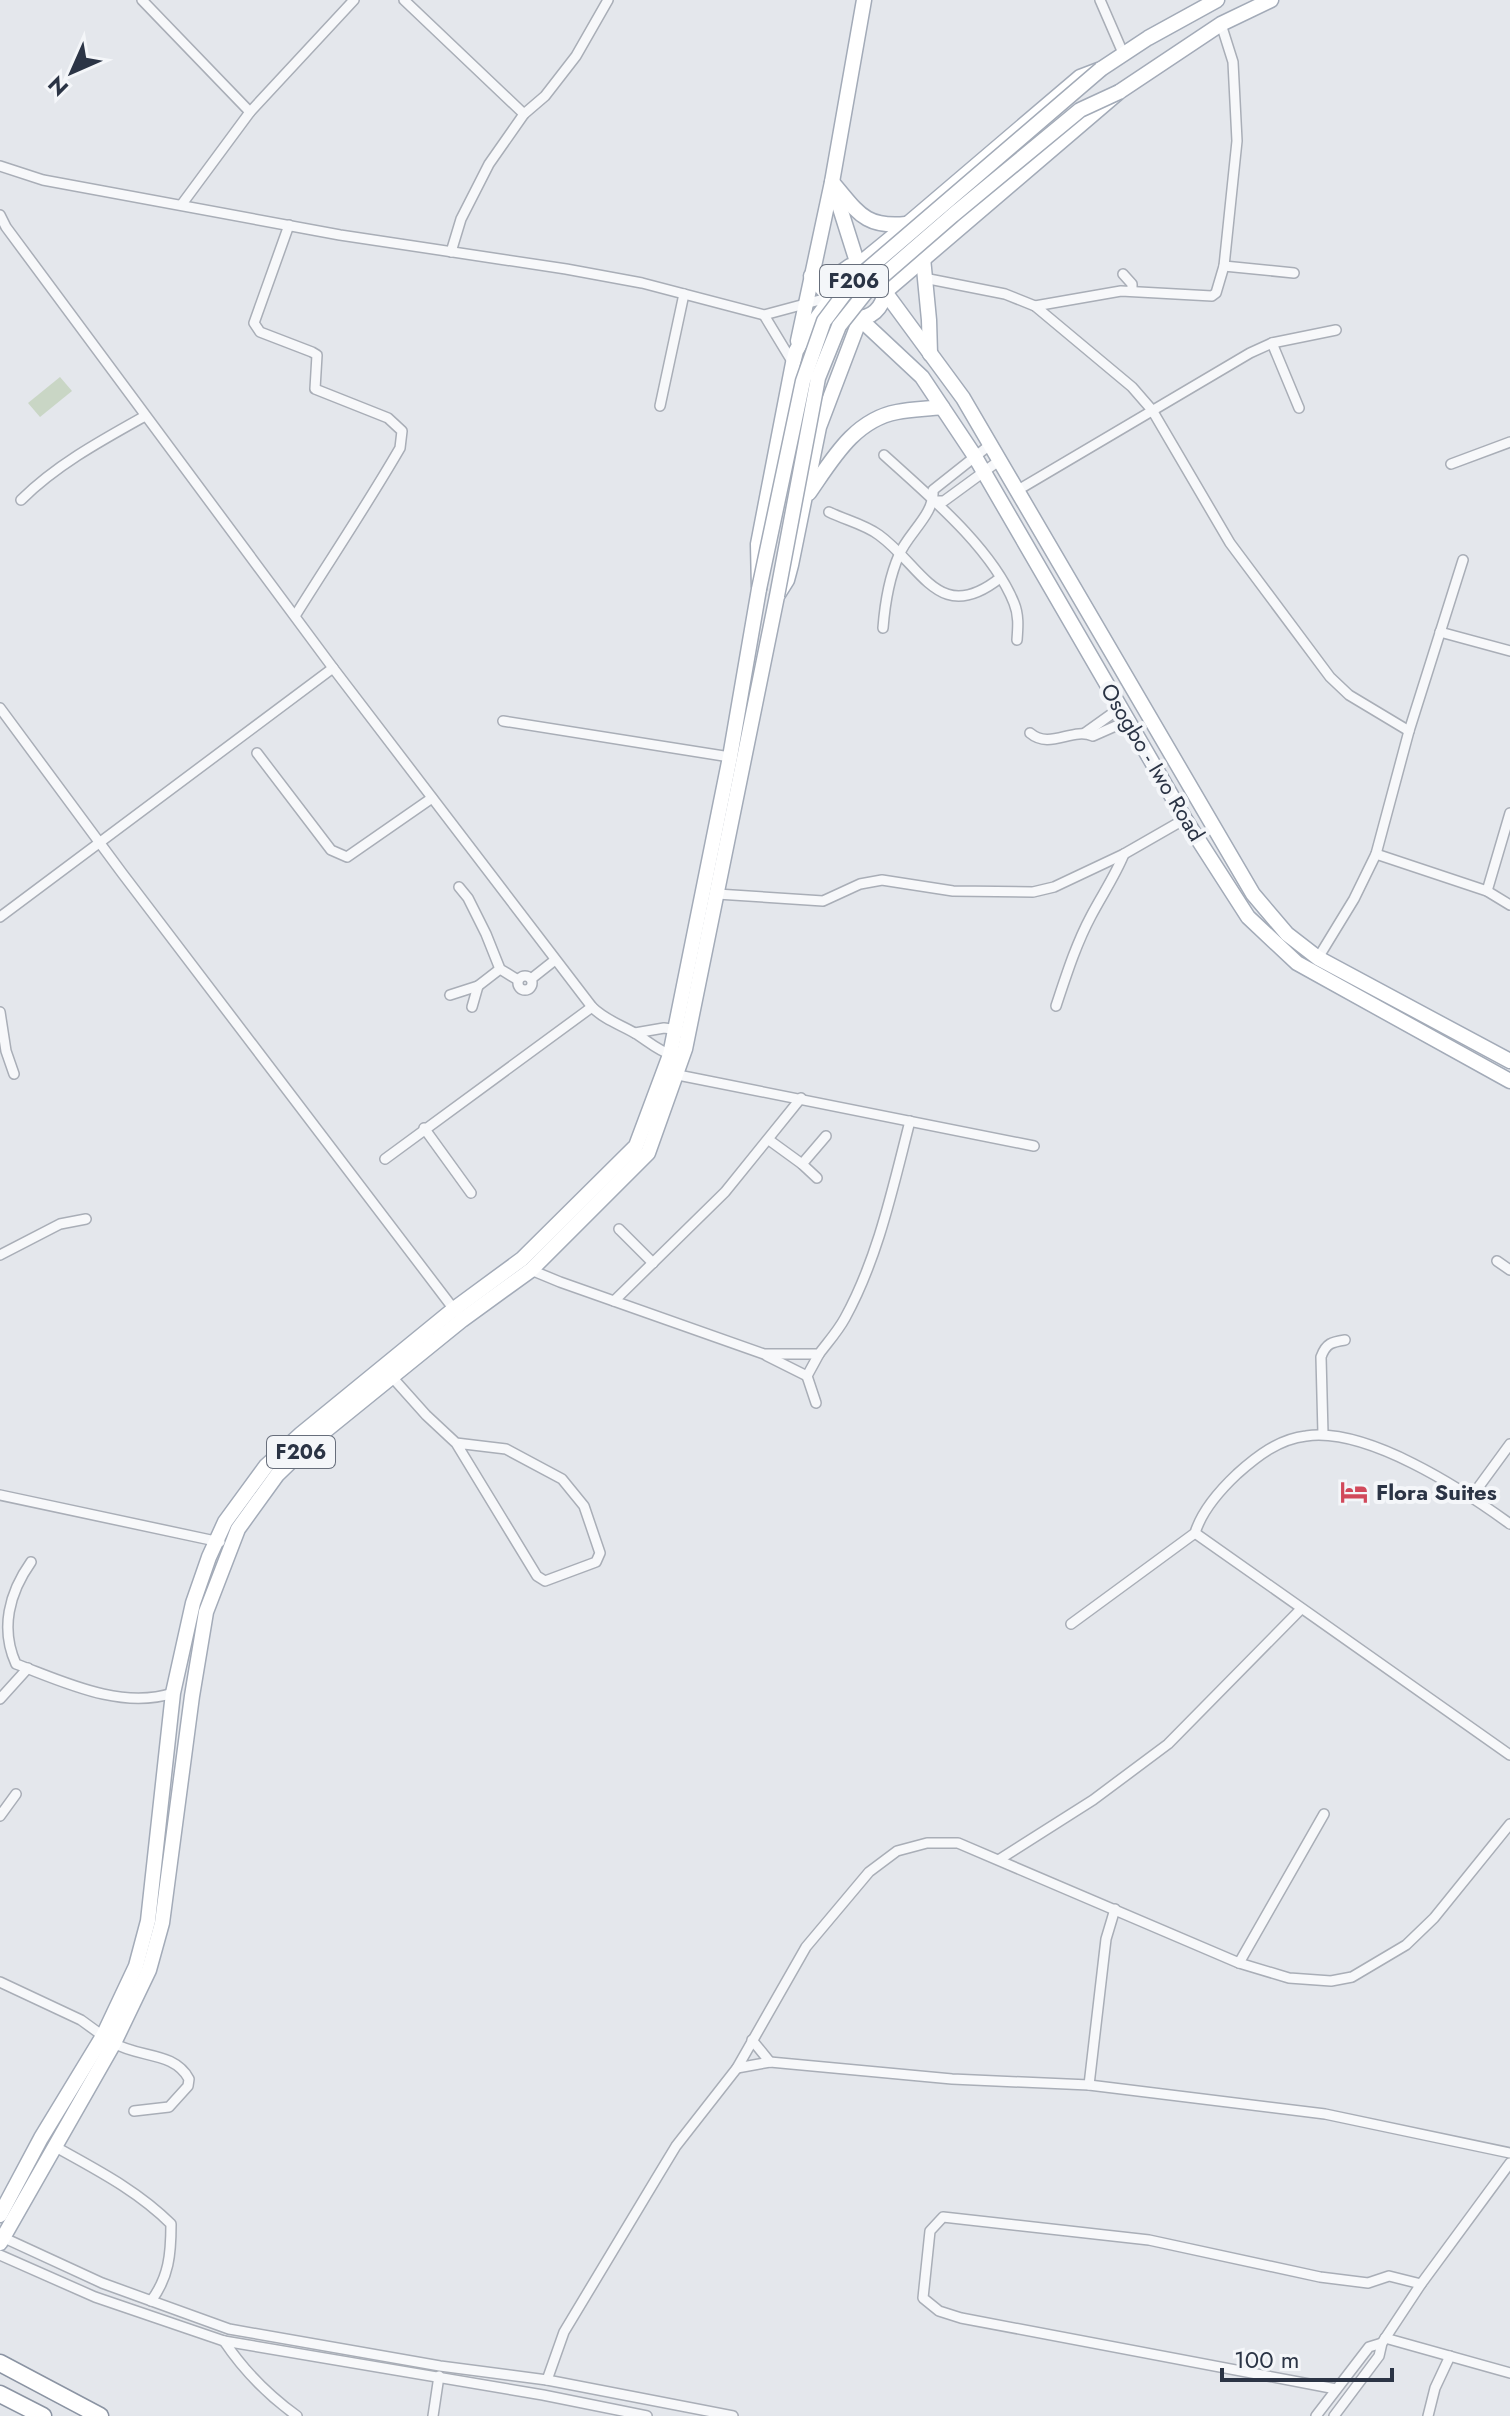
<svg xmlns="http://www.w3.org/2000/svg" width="1510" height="2416" viewBox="0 0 1510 2416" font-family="Jost,sans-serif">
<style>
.green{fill:#c9d6c5}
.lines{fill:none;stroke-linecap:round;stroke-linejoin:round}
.street-casing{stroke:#a9aeb7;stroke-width:12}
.primary-casing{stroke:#a3abb8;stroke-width:17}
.highway-casing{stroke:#8b94a3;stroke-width:19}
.street{stroke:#f7f8fa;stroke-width:9}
.primary{stroke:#fff;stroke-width:14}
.highway{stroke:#fff;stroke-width:16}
.primary-bridge-casing{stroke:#a3abb8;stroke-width:17;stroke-linecap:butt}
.primary-bridge{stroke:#fff;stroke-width:14}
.labels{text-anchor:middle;stroke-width:8;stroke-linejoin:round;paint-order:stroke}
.shield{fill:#f4f6f9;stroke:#676e7b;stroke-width:2}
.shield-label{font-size:20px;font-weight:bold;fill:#2b3445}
.street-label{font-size:22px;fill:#2b3445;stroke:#f4f6f9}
.poi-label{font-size:22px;font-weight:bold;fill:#2b3445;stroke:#f4f6f9;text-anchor:start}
</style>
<rect width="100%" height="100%" fill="#e4e7ec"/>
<path class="green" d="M60 377 72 391 40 417 28 403Z"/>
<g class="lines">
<g class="street-casing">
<g id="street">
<path d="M142 0 250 112"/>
<path d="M404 0 524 114"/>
<path d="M1100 0 1123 53"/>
<path d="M0 166 43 180 340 235 566 269 642 283 764 315 831 297"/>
<path d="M182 204 250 112 354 0"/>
<path d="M0 215 6 227 333 668 592 1007C606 1021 622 1025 638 1035 650 1043 659 1051 672 1055"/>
<path d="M289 225 254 323 260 332 312 352 317 355 315 389 388 418 402 431 400 448C367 505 330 560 295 616"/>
<path d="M451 252 461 219 489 164 524 114 545 96 576 56 608 0"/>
<path d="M1224 266 1294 273"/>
<path d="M1123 274 1132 284V291"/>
<path d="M924 278 1005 294 1035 306 1132 387 1152 410 1230 543 1330 677 1349 695 1409 731"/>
<path d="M1035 306 1121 291 1212 296 1216 293 1224 266 1237 141 1233 62 1221 24"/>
<path d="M764 315 793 363"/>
<path d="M1272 343 1299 408"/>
<path d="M660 406 684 294"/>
<path d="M884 455C928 495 992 548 1014 603 1019 615 1018 627 1017 640"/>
<path d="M1451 464 1510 442"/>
<path d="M1018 490 1250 353 1272 343 1336 330"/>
<path d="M21 500C56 465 102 440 145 416"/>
<path d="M934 501H944L1000 460"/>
<path d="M829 512C845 520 864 524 879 535 923 567 939 626 1000 578"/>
<path d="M883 628C885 602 889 578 899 555 908 533 935 514 933 490L991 444"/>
<path d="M1440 632 1510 651"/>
<path d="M0 708 122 873 456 1312"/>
<path d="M503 721 730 757"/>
<path d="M1030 733C1050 750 1072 727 1093 736L1127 721"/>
<path d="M1085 733 1120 708"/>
<path d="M257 753 331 850 347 857 432 798"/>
<path d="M1376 854 1487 891 1510 905"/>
<path d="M459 887 468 898 486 934 500 969 518 980"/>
<path d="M1487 891 1510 813"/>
<path d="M717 894 823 901 860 884 882 880 953 891 1033 892 1054 887 1124 854 1185 819"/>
<path d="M0 917 333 668"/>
<path d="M1318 958 1354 899 1376 854 1409 731 1463 560"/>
<circle cx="525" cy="983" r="7"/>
<path d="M531 979 555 960"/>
<path d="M450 995 478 986 500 969"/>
<path d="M1056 1006C1066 976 1076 944 1091 916 1102 895 1115 876 1124 854"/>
<path d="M472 1007 478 986"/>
<path d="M0 1012 6 1051 14 1074"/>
<path d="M635 1033 664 1028 679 1030"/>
<path d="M678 1075 1034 1146"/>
<path d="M424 1128 471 1193"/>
<path d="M769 1140 802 1164 817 1178"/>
<path d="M385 1159 592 1007"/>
<path d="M802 1164 826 1136"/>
<path d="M619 1229 653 1263"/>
<path d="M0 1255 60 1224 86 1219"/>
<path d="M1497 1261 1510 1270"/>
<path d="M531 1270 560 1282 764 1354H819C828 1342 838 1331 845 1318 878 1258 893 1187 910 1121"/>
<path d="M614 1301 725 1192 801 1098"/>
<path d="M767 1356 807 1376"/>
<path d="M392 1377 426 1415 456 1443 537 1576 545 1581 596 1562 600 1553 584 1506 562 1479 506 1449 456 1443"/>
<path d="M816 1403 807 1376 819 1354"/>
<path d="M1323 1434 1321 1357C1326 1343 1332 1342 1345 1340"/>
<path d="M0 1495 220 1542"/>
<path d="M1472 1496 1510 1444"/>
<path d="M1195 1533 1510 1755"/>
<path d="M31 1562C9 1593 0 1629 16 1664 64 1682 121 1710 173 1693"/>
<path d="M1071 1624 1195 1533C1202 1510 1220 1490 1237 1474 1257 1456 1279 1439 1306 1436 1367 1427 1462 1489 1510 1524"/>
<path d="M0 1699 28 1668"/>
<path d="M0 1816 16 1794"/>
<path d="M1000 1859 1093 1800 1168 1744 1301 1609"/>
<path d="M1239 1963 1324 1814"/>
<path d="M0 1982 81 2020 103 2036"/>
<path d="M752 2040 770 2062"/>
<path d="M114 2043C138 2058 174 2051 189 2079L188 2086 169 2107 134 2111"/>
<path d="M737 2068 770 2062 952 2079 1089 2085 1325 2114 1510 2153"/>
<path d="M1089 2085 1106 1939 1115 1909"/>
<path d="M54 2146C95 2169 137 2190 171 2224 171 2254 169 2277 151 2301"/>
<path d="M0 2236 102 2283 229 2329 440 2366 547 2380 733 2416"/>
<path d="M0 2255 95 2297 224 2341 543 2395 647 2416"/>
<path d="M1385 2338 1510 2373"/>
<path d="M224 2341C244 2371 268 2395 297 2416"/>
<path d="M547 2380 564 2332 656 2179 676 2146 737 2068 806 1947 869 1872 897 1851 927 1843H958L1239 1963 1289 1978 1331 1981 1352 1977 1406 1945 1434 1918 1510 1824"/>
<path d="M1336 2389 961 2318 939 2311 923 2298 930 2231 943 2217 1149 2240 1320 2277 1368 2283 1389 2276 1421 2284"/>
<path d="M433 2416 439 2376"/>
<path d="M1316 2416 1369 2347 1382 2343"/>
<path d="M1334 2416 1379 2356 1382 2343 1421 2284 1510 2163"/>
<path d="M1428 2416 1435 2388 1450 2356"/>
</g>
</g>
<g class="primary-casing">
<g id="primary">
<path d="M832 182C858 212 864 228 906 224"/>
<path d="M833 186 858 265"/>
<path d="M923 258 929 320 930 354"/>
<path d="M875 272 883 282 885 292 963 398 1253 894 1287 934 1318 958 1510 1061"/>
<path d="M811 276 833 301"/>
<path d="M854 318C872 319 882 309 885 292L1119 92 1221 24 1271 0"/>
<path d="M860 319 922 377 974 455 1185 819 1248 917 1297 963 1510 1081"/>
<path d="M798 341 832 182 864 0"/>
<path d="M809 493C832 460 854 420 897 412 912 409 927 409 942 407"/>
<path d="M0 2215 41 2138 103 2036 136 1966 148 1921 173 1693 193 1603 209 1557 225 1522 266 1466 301 1434 454 1309 522 1259 636 1146 670 1055 730 757 759 589 758 544 793 363 796 351 808 330 832 297 831 289 837 275 850 266 858 265 891 238 1080 77 1101 69 1148 38 1217 0"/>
<path d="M0 2243 114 2043 149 1970 162 1923 192 1696 206 1612 238 1529 277 1475 309 1444 462 1320 531 1270 648 1153 685 1049 777 596 787 580 791 565 819 427 860 319"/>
</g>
</g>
<g class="highway-casing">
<g id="highway">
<path d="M0 2363 100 2416"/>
<path d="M0 2394 43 2416"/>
</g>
</g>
<use href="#street" class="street"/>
<use href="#primary" class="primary"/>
<use href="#highway" class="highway"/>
<g class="primary-bridge-casing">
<g id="primary-bridge">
<path d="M759 589 803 381 824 321 854 281 1101 69"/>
<path d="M777 596 818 378 839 326 870 287 953 215 1080 110 1119 92"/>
</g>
</g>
<use href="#primary-bridge" class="primary-bridge"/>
</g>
<defs>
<g id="hotel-bare" transform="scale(2.16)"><path d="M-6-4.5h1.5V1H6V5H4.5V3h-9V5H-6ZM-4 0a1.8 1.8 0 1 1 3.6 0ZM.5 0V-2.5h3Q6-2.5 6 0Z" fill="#d1495b" stroke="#f4f6f9" stroke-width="2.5" paint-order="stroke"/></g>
</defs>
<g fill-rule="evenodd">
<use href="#hotel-bare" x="1354" y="1492"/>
</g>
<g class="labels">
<g class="shield">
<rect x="820" y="265" width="68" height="32" rx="6"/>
<rect x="267" y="1436" width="68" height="32" rx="6"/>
</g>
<g class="shield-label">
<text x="854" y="288">F206</text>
<text x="301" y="1459">F206</text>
</g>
<g class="street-label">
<text transform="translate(1153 762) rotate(59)" y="8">Osogbo - Iwo Road</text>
</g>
<g class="poi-label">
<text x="1376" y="1500">Flora Suites</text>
</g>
</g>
<g transform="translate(72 72) rotate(225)" stroke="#f4f6f9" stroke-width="6" paint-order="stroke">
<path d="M0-6L14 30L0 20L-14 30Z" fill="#2b3445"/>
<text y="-12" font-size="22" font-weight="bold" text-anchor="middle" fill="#2b3445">N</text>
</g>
<path d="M1222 2368v12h170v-12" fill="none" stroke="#2b3445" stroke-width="4"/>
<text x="1234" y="2368" font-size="24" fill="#2b3445" stroke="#f4f6f9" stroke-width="6" paint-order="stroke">100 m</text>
</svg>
